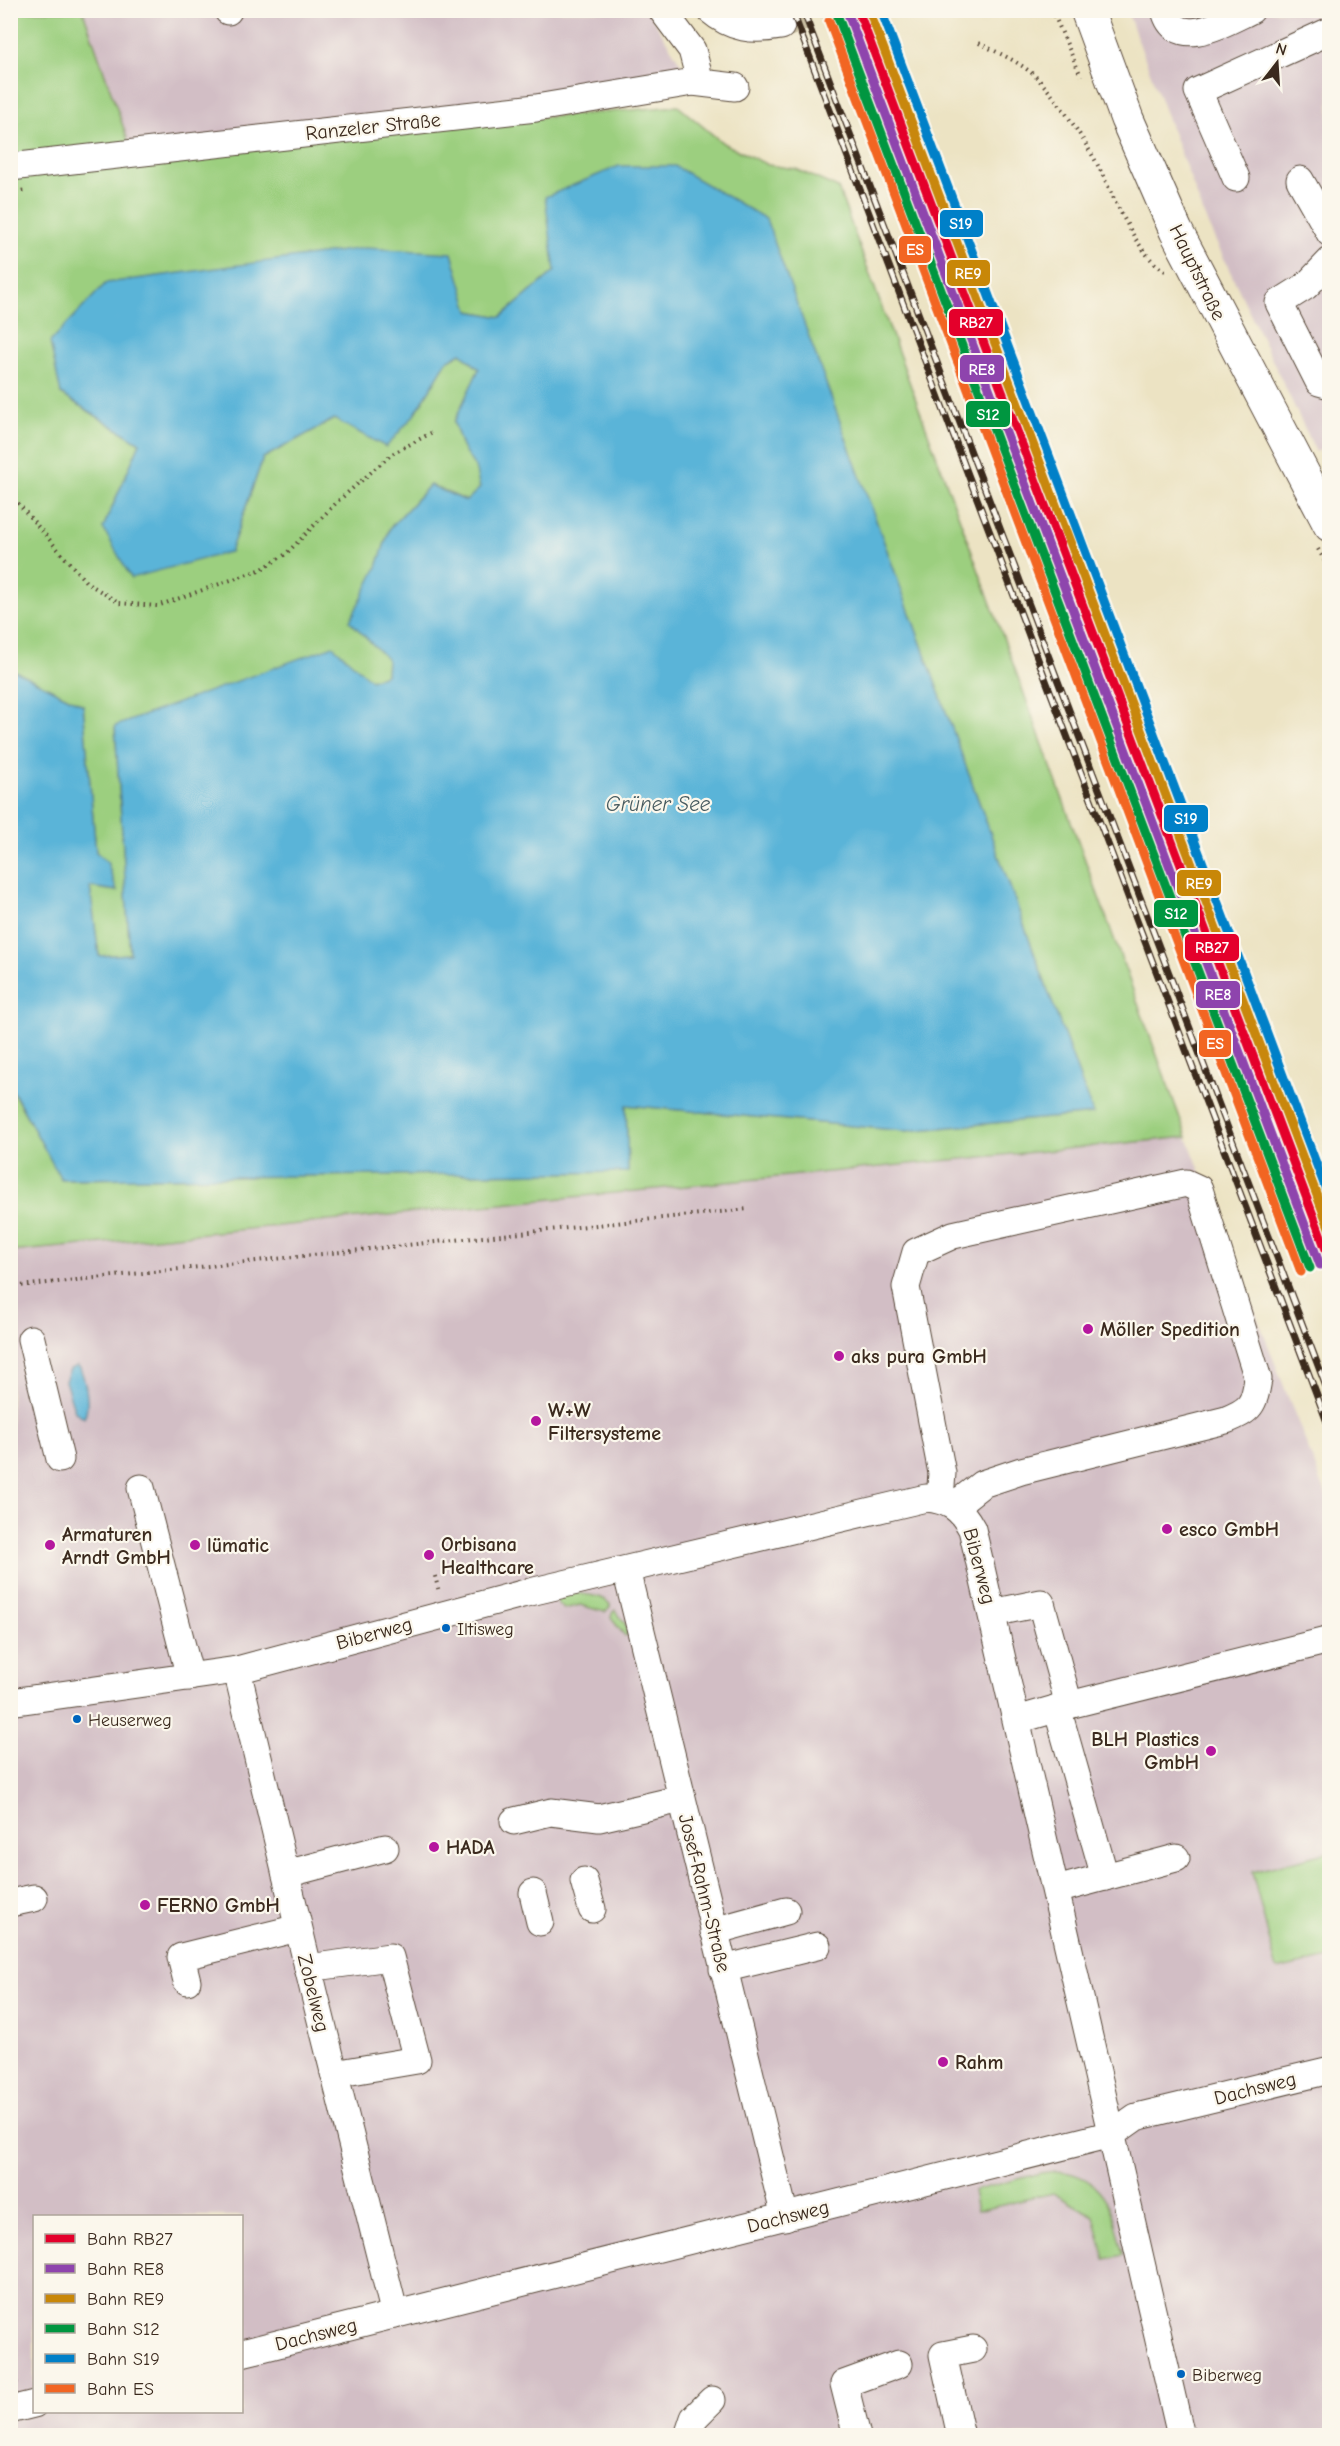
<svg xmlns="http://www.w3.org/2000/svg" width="1340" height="2446" viewBox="0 0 1340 2446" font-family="'Comic Neue',sans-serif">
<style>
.industrial{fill:#d2bec5;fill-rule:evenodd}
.green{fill:#9ccf7f;stroke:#6c7c4e;stroke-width:1.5}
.water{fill:#5ab4d8;stroke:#4a6f7b;stroke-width:1.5}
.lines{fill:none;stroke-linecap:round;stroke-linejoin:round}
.minor-tunnel{stroke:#c9bea2;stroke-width:27;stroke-dasharray:27 14;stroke-linecap:butt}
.minor-casing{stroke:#564637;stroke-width:29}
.major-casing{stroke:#564637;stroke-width:35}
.path{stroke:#564637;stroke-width:4;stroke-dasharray:1.5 4.5;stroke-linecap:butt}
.minor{stroke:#fff;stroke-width:27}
.major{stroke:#fff;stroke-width:33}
.rail-casing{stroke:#3b2a1e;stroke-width:7}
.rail{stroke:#fbf7ec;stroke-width:4.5;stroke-dasharray:14;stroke-linecap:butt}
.rail-1-casing{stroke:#fbf7ec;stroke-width:14}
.rail-2-casing{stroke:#fbf7ec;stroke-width:14}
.rail-3-casing{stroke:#fbf7ec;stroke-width:14}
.rail-4-casing{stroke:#fbf7ec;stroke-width:14}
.rail-5-casing{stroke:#fbf7ec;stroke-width:14}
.rail-6-casing{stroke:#fbf7ec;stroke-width:14}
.rail-1{stroke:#e4002b;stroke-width:9}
.rail-2{stroke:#8e44ad;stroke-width:9}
.rail-3{stroke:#c88708;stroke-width:9}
.rail-4{stroke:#009640;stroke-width:9}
.rail-5{stroke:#0080c8;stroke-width:9}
.rail-6{stroke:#f26522;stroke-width:9}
.poi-dot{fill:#b5179e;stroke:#fbf7ec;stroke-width:2}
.bus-dot{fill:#0065bd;stroke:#fbf7ec;stroke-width:2}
.labels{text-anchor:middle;stroke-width:4.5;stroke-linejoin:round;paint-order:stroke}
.bus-label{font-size:18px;fill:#3b2a1e;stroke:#fbf7ec;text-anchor:start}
.street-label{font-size:20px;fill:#3b2a1e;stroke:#fbf7ec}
.poi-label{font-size:20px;font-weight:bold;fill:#3b2a1e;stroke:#fbf7ec;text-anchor:start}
.water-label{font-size:21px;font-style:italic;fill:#465a5f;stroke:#fbf7ec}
.line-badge{stroke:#fbf7ec;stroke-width:2}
.badge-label{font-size:16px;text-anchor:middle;font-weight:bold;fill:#fff}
</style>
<rect width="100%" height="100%" fill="#fbf7ec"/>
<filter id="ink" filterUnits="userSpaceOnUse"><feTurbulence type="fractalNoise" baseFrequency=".0167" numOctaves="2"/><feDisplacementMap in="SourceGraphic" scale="12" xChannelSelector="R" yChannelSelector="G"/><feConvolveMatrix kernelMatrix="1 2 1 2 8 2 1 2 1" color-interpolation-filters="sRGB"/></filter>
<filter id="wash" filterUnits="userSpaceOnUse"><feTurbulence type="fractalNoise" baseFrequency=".008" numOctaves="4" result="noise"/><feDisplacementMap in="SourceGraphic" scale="24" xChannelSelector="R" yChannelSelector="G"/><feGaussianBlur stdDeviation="1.35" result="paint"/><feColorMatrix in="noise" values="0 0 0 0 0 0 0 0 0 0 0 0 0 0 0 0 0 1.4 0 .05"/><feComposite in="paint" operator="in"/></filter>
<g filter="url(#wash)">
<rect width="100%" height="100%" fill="#ece3c3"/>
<g class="industrial">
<path d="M83 11H648L686 72 132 153Z"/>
<path d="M1127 11H1329L1330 445 1316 452 1208 225Z"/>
<path d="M1187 1137 1329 1502V2435L11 2436V1252ZM34 2216H242V2412H34Z"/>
</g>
<g class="green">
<path d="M11 11H83L132 152 678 106 723 143 768 165 796 169 838 188 1187 1137 11 1252 10 1087 62 1179 628 1172 626 1105 906 1131 1093 1114 838 418 555 271 501 317 469 311 61 394 140 443 103 528 230 552 263 458 334 419 415 414 447 361 461 353 479 369 454 422 462 447 476 467 480 488 467 501 430 485 390 528 377 567 387 659 386 675 371 680 115 726 130 954 99 956 90 887 117 891 107 862 96 852 83 705 11 669Z"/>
<path d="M576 1593C588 1595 604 1595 611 1606L605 1612 580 1605 564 1609 557 1602V1597Z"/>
<path d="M615 1610 625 1623 628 1636H625L611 1618 612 1613Z"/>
<path d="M1329 1852V1958L1277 1970 1252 1872Z"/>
<path d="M1057 2171C1108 2176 1113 2213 1123 2255L1105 2259 1094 2216 1053 2193 977 2211 973 2191 1041 2173Z"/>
</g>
<g class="water">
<path d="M619 166H675L766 219 1093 1114 906 1131 626 1105 628 1172 61 1179 11 1087V669L83 705 96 852 107 862 117 891 90 887 99 956 130 954 115 726 333 646 371 680 386 675 387 659 350 621 377 567 390 528 430 485 466 501 480 488 475 467 462 447 454 422 479 369 461 353 447 361 415 414 386 447 334 419 263 458 230 552 131 578 103 528 140 443 61 394 50 342 106 283 365 248 452 253 469 311 501 317 555 271 545 197Z"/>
<path d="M77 1366 80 1368C85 1380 91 1405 84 1417L75 1412 65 1381 70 1369Z"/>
</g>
</g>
<g filter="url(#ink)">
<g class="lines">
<path class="minor-tunnel" d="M781 26 821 10"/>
<g class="minor-casing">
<g id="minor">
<path d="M228 10V11"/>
<path d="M662 10 692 50 697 69 693 82"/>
<path d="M710 10C732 29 753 31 781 26"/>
<path d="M1165 10C1175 53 1227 21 1251 10"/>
<path d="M10 167 536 108 693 82 735 87"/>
<path d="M1236 178 1198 91 1330 31"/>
<path d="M1300 180 1330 233"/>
<path d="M1330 261 1306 286 1279 303 1319 382 1330 385"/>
<path d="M31 1339 60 1459"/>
<path d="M141 1488 190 1677"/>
<path d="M940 1499 942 1473 906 1287 916 1252 953 1235 1186 1183 1199 1189 1258 1379C1254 1405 1251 1410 1226 1420L1021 1471 982 1484 955 1505"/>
<path d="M626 1570 785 2217"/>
<path d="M992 1613 1041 1603 1069 1705 1017 1720"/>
<path d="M237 1670 314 1992 395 2315"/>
<path d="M10 1702 237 1670 522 1594 926 1498C949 1500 961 1508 972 1529L1181 2436"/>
<path d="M1069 1705 1330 1640"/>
<path d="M1057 1708 1105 1877"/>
<path d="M514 1821 551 1812 599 1818 681 1799"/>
<path d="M286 1874 385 1848"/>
<path d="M584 1881 592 1909"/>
<path d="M1056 1890 1176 1858"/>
<path d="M533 1893 540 1922"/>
<path d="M10 1903 34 1898"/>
<path d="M714 1931 786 1911"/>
<path d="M308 1968 390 1957 417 2060 334 2074"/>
<path d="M723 1969 817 1946"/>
<path d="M187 1981 181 1957 298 1928"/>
<path d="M242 2353 1112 2134 1136 2117 1330 2070"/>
<path d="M10 2410 34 2404"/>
<path d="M688 2436 694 2418 712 2400"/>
<path d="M857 2436 844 2384 899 2364"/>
<path d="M961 2436 943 2355 973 2349"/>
</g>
</g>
<g class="major-casing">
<path id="major" d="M1087 10 1127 119 1176 231 1330 525"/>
</g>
<g class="path">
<path d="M1052 10 1081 76"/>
<path d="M979 43C998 53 1023 63 1038 79 1060 102 1078 131 1094 158 1110 187 1138 261 1168 272"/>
<path d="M10 193 25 190"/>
<path d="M10 494 86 582 119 603 157 606 262 569 286 554 338 501 392 454 431 433"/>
<path d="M1318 549 1330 570"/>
<path d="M10 1287 748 1209"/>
<path d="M435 1576 439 1592"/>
<path d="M10 2359 17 2385"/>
</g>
<use href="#minor" class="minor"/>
<use href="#major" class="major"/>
<g class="rail-casing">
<g id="rail">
<path d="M792 10 1330 1430"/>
<path d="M803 10 1330 1397"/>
</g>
</g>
<use href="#rail" class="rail"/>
<g class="rail-1-casing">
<path id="rail-1" d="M858 10 1330 1260"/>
</g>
<g class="rail-2-casing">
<path id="rail-2" d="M848 14 1320 1265"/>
</g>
<g class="rail-3-casing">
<path id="rail-3" d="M869 10 1330 1230"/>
</g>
<g class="rail-4-casing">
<path id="rail-4" d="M838 17 1310 1268"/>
</g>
<g class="rail-5-casing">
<path id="rail-5" d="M881 10 1330 1200"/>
</g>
<g class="rail-6-casing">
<path id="rail-6" d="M829 21 1301 1272"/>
</g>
<use href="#rail-1" class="rail-1"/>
<use href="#rail-2" class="rail-2"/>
<use href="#rail-3" class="rail-3"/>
<use href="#rail-4" class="rail-4"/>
<use href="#rail-5" class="rail-5"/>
<use href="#rail-6" class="rail-6"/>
</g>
</g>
<g class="poi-dot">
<circle cx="1088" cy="1329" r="6"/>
<circle cx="839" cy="1356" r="6"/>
<circle cx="536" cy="1421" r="6"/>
<circle cx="1167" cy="1529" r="6"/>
<circle cx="50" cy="1545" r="6"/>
<circle cx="195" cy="1545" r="6"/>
<circle cx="429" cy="1555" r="6"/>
<circle cx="1211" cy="1751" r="6"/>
<circle cx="434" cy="1847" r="6"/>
<circle cx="145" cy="1905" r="6"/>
<circle cx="943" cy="2062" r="6"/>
</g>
<g class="bus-dot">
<circle cx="446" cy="1628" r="5"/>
<circle cx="77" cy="1719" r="5"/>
<circle cx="1181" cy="2374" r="5"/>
</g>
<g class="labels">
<g class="bus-label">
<text x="457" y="1635">Iltisweg</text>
<text x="88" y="1726">Heuserweg</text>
<text x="1192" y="2381">Biberweg</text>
</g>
<g class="street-label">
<text transform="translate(373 126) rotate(-6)" y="7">Ranzeler Straße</text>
<text transform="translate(1198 272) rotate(64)" y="7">Hauptstraße</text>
<text transform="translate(980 1566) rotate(75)" y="7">Biberweg</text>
<text transform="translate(374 1633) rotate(-15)" y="7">Biberweg</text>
<text transform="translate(705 1893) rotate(76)" y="7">Josef-Rahm-Straße</text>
<text transform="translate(314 1993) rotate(76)" y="7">Zobelweg</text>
<text transform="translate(1255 2088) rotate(-14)" y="7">Dachsweg</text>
<text transform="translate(788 2216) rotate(-14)" y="7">Dachsweg</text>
<text transform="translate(316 2334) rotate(-14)" y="7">Dachsweg</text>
</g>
<g class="poi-label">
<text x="1100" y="1336">Möller Spedition</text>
<text x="851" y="1363">aks pura GmbH</text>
<text x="548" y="1417">W+W<tspan x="548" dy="23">Filtersysteme</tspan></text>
<text x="1179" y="1536">esco GmbH</text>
<text x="62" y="1541">Armaturen<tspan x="62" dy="23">Arndt GmbH</tspan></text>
<text x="441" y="1551">Orbisana<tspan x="441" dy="23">Healthcare</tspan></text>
<text x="207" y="1552">lümatic</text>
<text x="1199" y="1746" text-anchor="end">BLH Plastics<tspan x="1199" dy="23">GmbH</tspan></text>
<text x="446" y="1854">HADA</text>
<text x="157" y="1912">FERNO GmbH</text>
<text x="955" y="2069">Rahm</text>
</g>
<g class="water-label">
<text x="658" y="811">Grüner See</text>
</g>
</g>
<g class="line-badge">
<rect x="939" y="209" width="45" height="29" rx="6" fill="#0080c8"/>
<rect x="898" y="235" width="34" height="29" rx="6" fill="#f26522"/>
<rect x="946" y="259" width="45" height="28" rx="6" fill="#c88708"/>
<rect x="948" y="308" width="56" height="29" rx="6" fill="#e4002b"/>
<rect x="959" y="354" width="46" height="29" rx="6" fill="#8e44ad"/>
<rect x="965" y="400" width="46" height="28" rx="6" fill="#009640"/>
<rect x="1163" y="804" width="46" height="29" rx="6" fill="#0080c8"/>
<rect x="1176" y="869" width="46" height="28" rx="6" fill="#c88708"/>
<rect x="1153" y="899" width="46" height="29" rx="6" fill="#009640"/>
<rect x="1184" y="933" width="56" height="29" rx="6" fill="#e4002b"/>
<rect x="1195" y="980" width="46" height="29" rx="6" fill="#8e44ad"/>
<rect x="1198" y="1029" width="34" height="29" rx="6" fill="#f26522"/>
</g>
<g class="badge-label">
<text x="961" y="229">S19</text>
<text x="915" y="255">ES</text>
<text x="968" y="279">RE9</text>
<text x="976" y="328">RB27</text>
<text x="982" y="375">RE8</text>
<text x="988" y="420">S12</text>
<text x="1186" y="824">S19</text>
<text x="1199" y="889">RE9</text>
<text x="1176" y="919">S12</text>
<text x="1212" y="953">RB27</text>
<text x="1218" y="1000">RE8</text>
<text x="1215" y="1049">ES</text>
</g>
<rect width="1340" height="2446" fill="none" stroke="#fbf7ec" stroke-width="36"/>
<rect x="33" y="2215" width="210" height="198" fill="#fbf7ec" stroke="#aea59a" stroke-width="1.5"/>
<rect x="45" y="2234" width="30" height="9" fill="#e4002b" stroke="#aea59a" stroke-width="1.5"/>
<text x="87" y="2245" font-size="18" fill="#3b2a1e">Bahn RB27</text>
<rect x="45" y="2264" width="30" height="9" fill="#8e44ad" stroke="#aea59a" stroke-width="1.5"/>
<text x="87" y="2275" font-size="18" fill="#3b2a1e">Bahn RE8</text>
<rect x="45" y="2294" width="30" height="9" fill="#c88708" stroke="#aea59a" stroke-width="1.5"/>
<text x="87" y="2305" font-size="18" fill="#3b2a1e">Bahn RE9</text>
<rect x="45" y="2324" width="30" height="9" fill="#009640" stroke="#aea59a" stroke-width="1.5"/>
<text x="87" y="2335" font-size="18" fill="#3b2a1e">Bahn S12</text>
<rect x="45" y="2354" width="30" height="9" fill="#0080c8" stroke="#aea59a" stroke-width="1.5"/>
<text x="87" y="2365" font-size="18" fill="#3b2a1e">Bahn S19</text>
<rect x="45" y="2384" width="30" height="9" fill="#f26522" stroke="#aea59a" stroke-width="1.5"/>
<text x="87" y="2395" font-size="18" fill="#3b2a1e">Bahn ES</text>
<g transform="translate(1277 63) rotate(17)" stroke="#fbf7ec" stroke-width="4.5" paint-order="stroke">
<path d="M0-4.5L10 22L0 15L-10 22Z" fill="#3b2a1e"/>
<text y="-9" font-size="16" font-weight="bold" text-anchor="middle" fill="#3b2a1e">N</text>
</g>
</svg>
